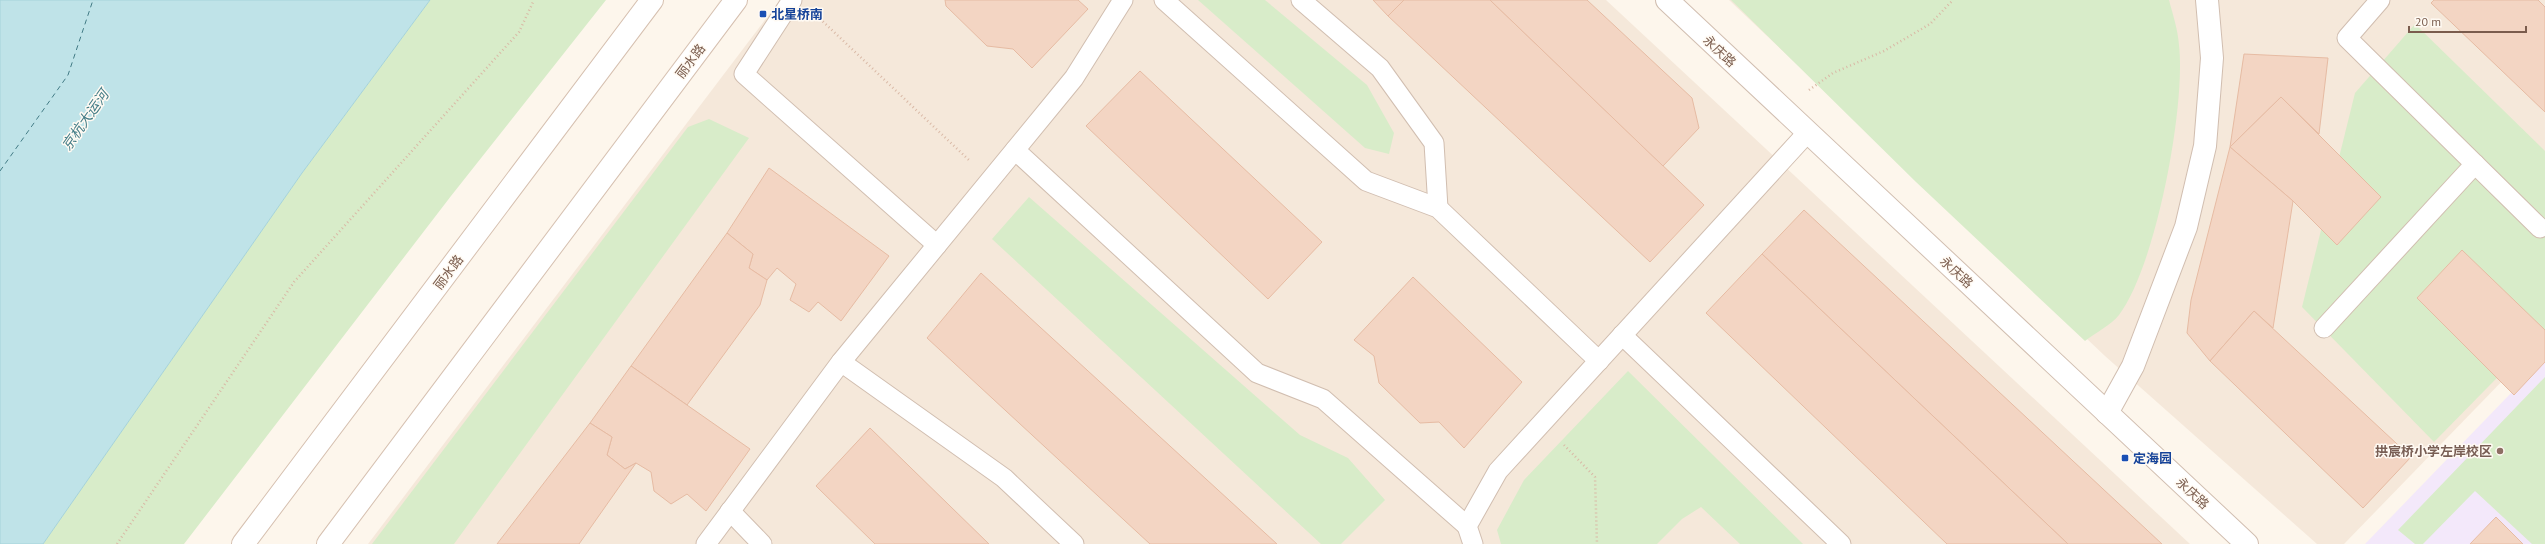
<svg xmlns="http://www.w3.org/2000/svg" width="2545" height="544" viewBox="0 0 2545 544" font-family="'PT Sans','Noto Sans SC',sans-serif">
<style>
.residential{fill:#f5e8da}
.education{fill:#f3e8fa}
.green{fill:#d8ecc9}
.water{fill:#bfe3e8;stroke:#a5d3da}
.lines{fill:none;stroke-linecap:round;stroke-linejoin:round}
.ferry{stroke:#437c86;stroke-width:1;stroke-dasharray:5 4;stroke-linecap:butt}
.building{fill:#f3d5c3;stroke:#e6bba3}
.service-casing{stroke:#d1beb0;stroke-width:21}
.minor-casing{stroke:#d1beb0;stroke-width:24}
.secondary-casing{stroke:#d6c0b0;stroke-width:24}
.path{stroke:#d9b8a5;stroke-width:2.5;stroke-dasharray:1 3;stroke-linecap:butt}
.service{stroke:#fff;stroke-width:19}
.minor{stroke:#fff;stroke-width:22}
.secondary{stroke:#fff;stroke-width:22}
.transit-dot{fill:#1a4fb4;stroke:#fffaf3;stroke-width:1.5}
.education-dot{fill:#8d6e63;stroke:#fffaf3;stroke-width:1.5}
.labels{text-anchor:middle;stroke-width:3;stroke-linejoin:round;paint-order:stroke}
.transit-label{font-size:13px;font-weight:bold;fill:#164399;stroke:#fffaf3;text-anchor:start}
.street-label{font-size:13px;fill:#7a5c4d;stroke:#fffaf3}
.education-label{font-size:13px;font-weight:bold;fill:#785e54;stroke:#fffaf3;text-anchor:end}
.water-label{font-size:14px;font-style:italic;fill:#437c86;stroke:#fffaf3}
</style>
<rect width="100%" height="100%" fill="#fdf6ec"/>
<g class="residential">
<path d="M780 0H1606L2190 544H368Z"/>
<path d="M1729 0H2545V337L2344 544H2317L2105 356Z"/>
</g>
<path class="education" d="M2545 358V544H2365Z"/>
<g class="green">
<path d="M430 0H606L451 196 184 544H43L302 173Z"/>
<path d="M1198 0H1265L1367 85 1394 133 1389 154 1365 148Z"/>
<path d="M1731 0H2169C2173 15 2178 30 2179 45 2186 106 2156 266 2119 315 2111 325 2095 333 2085 341L1916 182Z"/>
<path d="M2415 24 2545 151V329L2434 442 2302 307 2355 93Z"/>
<path d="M709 119 749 138 454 544H372L688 127Z"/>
<path d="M1029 197 1300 435 1348 458 1385 500 1341 544H1321L992 239Z"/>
<path d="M1628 371 1803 544H1740L1701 507 1682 519 1657 544H1501L1497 530 1524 480Z"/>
<path d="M2545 377V544H2532L2475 491 2423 544H2415L2398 530Z"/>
</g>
<path class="water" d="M0 0H430L302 173 43 544H0Z"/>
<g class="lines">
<path class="ferry" d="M0 171 68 75 93 0"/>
</g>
<g class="building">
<path d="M945 0H1078L1088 9 1032 68 1013 49 987 46 946 6Z"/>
<path d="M1373 0H1404L1388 16Z"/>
<path d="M1404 0H1490L1704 205 1650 262 1388 16Z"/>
<path d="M1490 0H1587L1692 98 1699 128 1663 166Z"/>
<path d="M2434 0H2538L2545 7V112L2431 3Z"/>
<path d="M2244 54 2328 58 2319 134 2281 97 2230 147Z"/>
<path d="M1140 71 1322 242 1268 299 1086 126Z"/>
<path d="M2281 97 2381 197 2337 245 2293 201 2230 147Z"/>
<path d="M2230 147 2293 201 2273 328 2254 311 2210 361 2187 333 2191 300Z"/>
<path d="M769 168 889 256 841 321 818 302 809 312 790 300 796 284 777 268 767 280 749 268 753 254 727 233Z"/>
<path d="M1804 210 2162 544H2068L1762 254Z"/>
<path d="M727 233 753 254 749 268 767 280 760 305 687 405 631 366Z"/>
<path d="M2462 250 2545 330V362L2514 395 2417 298Z"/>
<path d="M1762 254 2068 544H1947L1706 313Z"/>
<path d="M981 273 1277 544H1150L927 338Z"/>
<path d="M1413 277 1522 382 1464 448 1439 422 1420 423 1379 383 1374 356 1354 340Z"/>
<path d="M2254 311 2411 457 2363 508 2210 361Z"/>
<path d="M631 366 750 449 706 511 687 494 671 504 654 491 651 472 636 463 625 469 607 455 612 437 590 423Z"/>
<path d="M590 423 612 437 607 455 625 469 636 463 579 544H497Z"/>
<path d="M870 428 989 544H875L816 486Z"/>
<path d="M2496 517 2523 544H2470Z"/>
</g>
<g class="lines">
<g class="service-casing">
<g id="service">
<path d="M792 0 744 74 937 245"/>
<path d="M1164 0 1366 181 1438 208 1599 361"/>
<path d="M1301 0 1380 68 1434 143 1438 208"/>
<path d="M2380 0 2347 38 2540 228"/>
<path d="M1015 150 1257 373 1323 399 1467 526"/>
<path d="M2324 328 2475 164"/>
<path d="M1622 335 1841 544"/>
<path d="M841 362 1004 478 1074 544"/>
<path d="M730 511 762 544"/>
<path d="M706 544 841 362 1074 78 1123 0"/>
<path d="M1473 544 1467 526 1498 471 1808 132"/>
</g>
</g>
<g class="minor-casing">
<g id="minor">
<path d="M1667 0 2247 544"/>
<path d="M2107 413 2133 366 2186 227 2205 146 2212 58 2207 0"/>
</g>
</g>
<g class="secondary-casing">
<g id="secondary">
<path d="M243 544 652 0"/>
<path d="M328 544 736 0"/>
</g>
</g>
<g class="path">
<path d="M817 16 969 160"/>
<path d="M1809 90 1833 73 1884 51 1930 24 1953 0"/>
<path d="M1564 445 1595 477 1597 544"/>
<path d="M117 544 294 282 519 32 534 0"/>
</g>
<use href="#service" class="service"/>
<use href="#minor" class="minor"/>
<use href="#secondary" class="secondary"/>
</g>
<g class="transit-dot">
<rect x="759" y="10" width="8" height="8" rx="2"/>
<rect x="2121" y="454" width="8" height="8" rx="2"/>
</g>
<circle class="education-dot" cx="2500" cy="451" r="4"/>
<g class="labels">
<g class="transit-label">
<text x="771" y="19">北星桥南</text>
<text x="2133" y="463">定海园</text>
</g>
<g class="street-label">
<text transform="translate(1720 51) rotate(43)" y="5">永庆路</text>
<text transform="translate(690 61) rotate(-53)" y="5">丽水路</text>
<text transform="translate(448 272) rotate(-53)" y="5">丽水路</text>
<text transform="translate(1957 272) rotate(43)" y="5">永庆路</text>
<text transform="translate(2193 493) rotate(43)" y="5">永庆路</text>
</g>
<g class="education-label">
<text x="2492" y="456">拱宸桥小学左岸校区</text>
</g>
<g class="water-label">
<text transform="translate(85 120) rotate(-55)" y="5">京杭大运河</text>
</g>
</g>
<path d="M2409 26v6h117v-6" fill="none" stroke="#7a5c4d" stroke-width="2"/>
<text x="2415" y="26" font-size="12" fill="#7a5c4d" stroke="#fffaf3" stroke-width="3" paint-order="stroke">20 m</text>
</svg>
